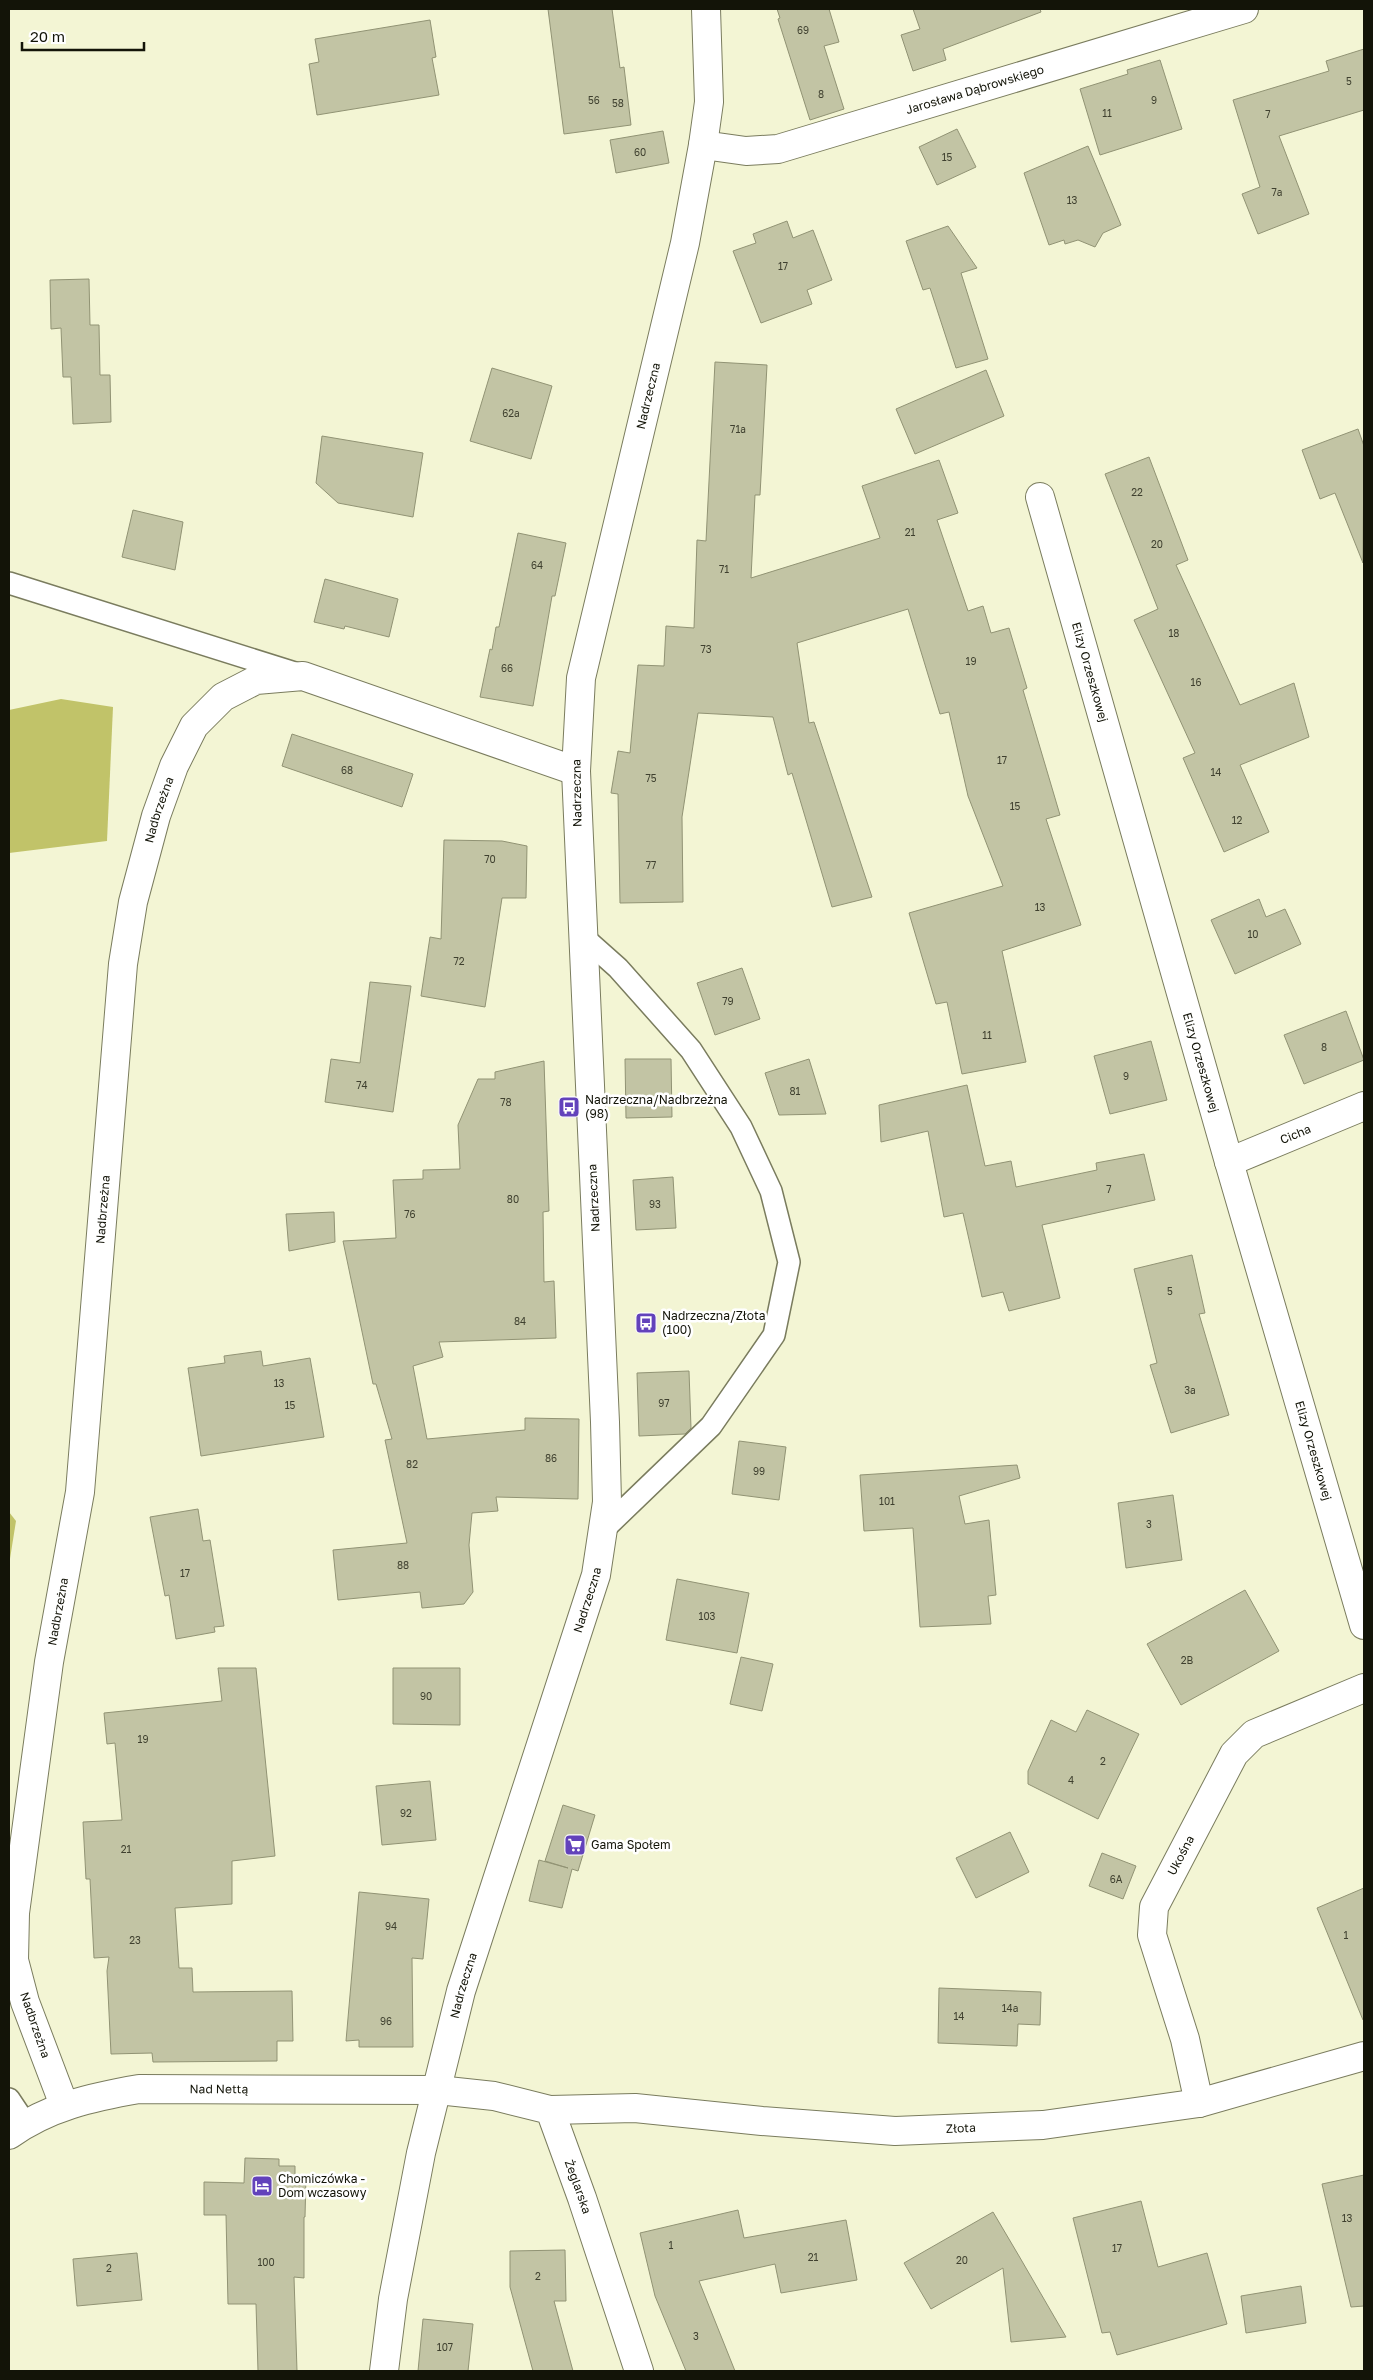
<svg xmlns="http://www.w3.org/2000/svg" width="1373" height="2380" viewBox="0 0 1373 2380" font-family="'Golos Text',sans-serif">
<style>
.forest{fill:#c1c369}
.building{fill:#c2c4a4;stroke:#919374}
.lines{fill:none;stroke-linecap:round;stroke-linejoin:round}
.service-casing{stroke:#7a7c5e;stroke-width:24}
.minor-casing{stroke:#7a7c5e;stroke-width:30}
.service{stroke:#fff;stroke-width:21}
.minor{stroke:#fff;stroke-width:28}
.labels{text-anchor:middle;stroke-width:5;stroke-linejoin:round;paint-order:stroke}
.number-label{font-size:10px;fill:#3f402f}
.street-label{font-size:12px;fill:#131408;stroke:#fff}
.poi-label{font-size:12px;fill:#131408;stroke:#fff;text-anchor:start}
</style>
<rect width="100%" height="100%" fill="#f3f5d4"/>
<g class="forest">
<path d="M61 699 113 707 107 841 9 853V710Z"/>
<path d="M9 1512 16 1521 9 1565Z"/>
</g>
<g class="building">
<path d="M548 9H612L620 68 624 67 631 125 564 134Z"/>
<path d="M777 9H829L839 42 824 46 844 109 810 120 778 19 780 18Z"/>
<path d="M913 9H1040L1041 12 943 49 946 60 913 71 901 35 920 29Z"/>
<path d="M430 20 436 57 432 58 439 95 317 115 309 64 319 62 315 39Z"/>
<path d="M1364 49V110L1279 136 1309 214 1258 234 1242 194 1260 187 1233 100 1329 71 1326 61Z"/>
<path d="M1160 60 1182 129 1100 155 1080 89 1128 74 1127 70Z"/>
<path d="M957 129 976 167 937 185 919 147Z"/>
<path d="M663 131 669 163 616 173 610 140Z"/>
<path d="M1088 146 1121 225 1103 233 1095 247 1078 240 1065 244 1064 240 1049 245 1024 173Z"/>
<path d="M787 221 793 238 813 230 832 280 807 290 812 304 761 323 733 251 756 243 753 234Z"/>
<path d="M948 226 977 268 961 273 988 359 956 368 930 288 923 290 906 241Z"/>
<path d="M89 279 90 325H99L100 375H110L111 422 73 424 71 377H63L61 328 51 329 50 280Z"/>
<path d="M715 362 767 365 760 495H755L751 578 880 538 862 486 939 460 958 513 937 520 968 611 983 606 991 633 1009 628 1027 688 1023 690 1060 815 1046 819 1081 925 1002 951 1026 1062 962 1074 947 1002 936 1004 909 913 1003 886 968 796 949 712 940 714 908 609 797 643 809 723 814 722 872 897 832 907 792 773 788 775 773 717 698 713 682 817 683 902 620 903 618 794 611 793 618 751 630 753 638 665 664 666 666 626 694 628 697 540 706 541Z"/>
<path d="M492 368 552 386 531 459 470 441Z"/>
<path d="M986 370 1004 416 915 454 896 409Z"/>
<path d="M1358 429 1364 446 1363 563 1335 493 1320 499 1302 450Z"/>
<path d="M322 436 423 453 413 517 338 503 316 483Z"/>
<path d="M1149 457 1188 560 1176 565 1240 705 1294 683 1309 737 1240 765 1269 832 1224 852 1183 758 1195 753 1134 620 1158 609 1105 474Z"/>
<path d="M133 510 183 522 175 570 122 557Z"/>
<path d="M518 533 566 543 555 596H552L533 706 480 697 490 649 492 650 496 627H499Z"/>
<path d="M325 579 398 599 389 637 345 626 344 629 314 622Z"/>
<path d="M292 734 413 774 402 807 282 766Z"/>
<path d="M444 840 502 841 527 846 526 898H502L485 1007 421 996 430 937 441 939Z"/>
<path d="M1259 899 1266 917 1285 909 1301 944 1235 974 1211 920Z"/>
<path d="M742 968 760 1019 715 1035 697 983Z"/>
<path d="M370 982 411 986 393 1112 325 1102 331 1059 360 1063Z"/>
<path d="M1346 1011 1364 1060 1304 1084 1284 1035Z"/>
<path d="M1151 1041 1167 1100 1110 1114 1094 1056Z"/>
<path d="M625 1059H671L672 1117 626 1118Z"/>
<path d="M809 1059 826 1114 779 1115 765 1073Z"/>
<path d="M544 1061 549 1211 543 1212 544 1282 554 1281 556 1338 439 1342 443 1357 413 1366 427 1439 525 1430V1418L579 1419 578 1499 496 1497 498 1511 472 1513 469 1545 473 1592 464 1604 422 1608 420 1592 338 1600 333 1550 407 1543 385 1440 392 1439 376 1384H373L343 1241 396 1238 393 1180 423 1179V1170L460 1169 458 1125 478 1079H495V1072Z"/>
<path d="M967 1085 985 1166 1011 1161 1016 1187 1097 1170 1096 1163 1144 1154 1155 1200 1042 1225 1060 1298 1009 1311 1003 1292 982 1297 963 1213 944 1217 928 1131 881 1142 879 1105Z"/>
<path d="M673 1177 676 1228 636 1230 633 1180Z"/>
<path d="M334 1212 335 1242 289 1251 286 1214Z"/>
<path d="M1192 1255 1205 1313 1199 1314 1229 1415 1171 1433 1150 1365 1157 1363 1134 1269Z"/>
<path d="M261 1351 263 1366 310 1358 324 1437 201 1456 188 1368 225 1363 224 1356Z"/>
<path d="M689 1371 691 1428 685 1434 639 1436 637 1373Z"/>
<path d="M739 1441 786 1447 779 1500 732 1494Z"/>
<path d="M1017 1465 1020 1478 959 1496 965 1524 989 1520 996 1595 988 1596 991 1624 920 1627 913 1528 864 1531 860 1475Z"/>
<path d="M1173 1495 1182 1560 1126 1568 1118 1503Z"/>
<path d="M198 1509 203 1541 210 1540 224 1626 214 1627 215 1632 176 1639 169 1595 165 1596 150 1517Z"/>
<path d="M677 1579 749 1593 737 1653 666 1640Z"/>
<path d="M1245 1590 1279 1651 1181 1705 1147 1644Z"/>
<path d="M741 1657 773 1664 762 1711 730 1704Z"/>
<path d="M218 1668H256L275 1856 232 1861V1904L175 1908 179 1968H192L193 1992 292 1991 293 2041H277V2061L153 2062 152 2053 111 2054 107 1971 109 1957 94 1958 90 1879H86L83 1822 122 1820 115 1743 107 1744 104 1713 222 1701Z"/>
<path d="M393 1668H460V1725L393 1724Z"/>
<path d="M1087 1710 1139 1734 1098 1819 1028 1784V1771L1051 1720 1076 1732Z"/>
<path d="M430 1781 436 1840 382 1845 376 1786Z"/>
<path d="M563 1805 595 1815 578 1871 572 1869 562 1908 529 1901 539 1860 568 1868 545 1861Z"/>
<path d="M1010 1832 1029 1872 976 1898 956 1858Z"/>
<path d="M1102 1853 1136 1866 1123 1899 1089 1886Z"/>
<path d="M1364 1888V2020H1363L1317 1908Z"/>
<path d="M359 1892 429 1899 423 1959 412 1958 413 2047H359V2040L346 2041Z"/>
<path d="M939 1988 1041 1992 1040 2025 1018 2024 1017 2046 938 2043Z"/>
<path d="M245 2158 279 2159V2166H295V2175L306 2176 305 2217H304V2278L294 2277 297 2371H258L256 2304H228L226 2215H204V2182L244 2183Z"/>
<path d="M1364 2175V2306L1351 2307 1322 2184Z"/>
<path d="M1141 2201 1158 2267 1207 2253 1227 2324 1117 2355 1110 2332 1102 2333 1073 2218Z"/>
<path d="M738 2210 744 2238 846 2220 857 2280 781 2293 775 2264 699 2281 735 2371H686L655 2296 640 2233Z"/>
<path d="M993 2212 1019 2256 1066 2337 1011 2342 1003 2268 931 2309 904 2263Z"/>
<path d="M565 2250 566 2301H554L573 2371H533L510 2287V2251Z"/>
<path d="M137 2253 142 2300 77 2306 73 2259Z"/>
<path d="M1301 2286 1306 2323 1246 2333 1241 2296Z"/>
<path d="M423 2319 473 2324 468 2371H418Z"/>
</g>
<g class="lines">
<g class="service-casing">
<g id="service">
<path d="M9 583 298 674"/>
<path d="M582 936 618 968 691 1050 741 1127 771 1191 789 1262 774 1335 711 1426 603 1530"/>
<path d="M9 2099 25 2123"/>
</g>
</g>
<g class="minor-casing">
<g id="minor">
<path id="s1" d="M703 145 746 151 778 149 1244 9"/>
<path id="s2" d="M1040 497 1229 1162 1364 1625"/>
<path id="s3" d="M1229 1162 1364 1106"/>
<path id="s4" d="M1199 2103 1185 2039 1152 1935 1154 1907 1234 1754 1254 1734 1364 1688"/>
<path id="s5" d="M64 2105 25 2002 14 1960 15 1913 49 1662 80 1492 123 964 133 902 156 816 174 766 194 726 223 697 256 680 303 676 576 771"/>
<path id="s6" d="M550 2110 635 2108 762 2121 895 2131 1043 2125 1199 2103 1364 2056"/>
<path id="s7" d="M9 2135C48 2107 92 2097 139 2089L438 2090 494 2096 550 2110 582 2198 639 2371"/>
<path id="s8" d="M384 2371 393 2299 421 2153 461 1991 596 1575 607 1502 605 1422 576 771 581 678 685 243 703 145 709 102 706 9"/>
</g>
</g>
<use href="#service" class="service"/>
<use href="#minor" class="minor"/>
</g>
<defs>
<g id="bus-square" transform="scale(1.125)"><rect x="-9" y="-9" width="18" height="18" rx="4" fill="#6242bb" stroke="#fff"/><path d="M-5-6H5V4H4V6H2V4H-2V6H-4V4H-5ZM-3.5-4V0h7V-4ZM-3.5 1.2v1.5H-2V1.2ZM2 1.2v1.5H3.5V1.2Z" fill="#fff"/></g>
<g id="supermarket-square" transform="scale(1.125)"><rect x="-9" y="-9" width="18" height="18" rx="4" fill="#6242bb" stroke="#fff"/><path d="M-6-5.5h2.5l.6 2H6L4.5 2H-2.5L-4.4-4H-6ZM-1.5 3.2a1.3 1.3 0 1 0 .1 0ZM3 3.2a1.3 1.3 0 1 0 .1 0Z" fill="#fff"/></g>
<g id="hotel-square" transform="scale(1.125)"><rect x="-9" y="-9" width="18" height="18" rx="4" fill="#6242bb" stroke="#fff"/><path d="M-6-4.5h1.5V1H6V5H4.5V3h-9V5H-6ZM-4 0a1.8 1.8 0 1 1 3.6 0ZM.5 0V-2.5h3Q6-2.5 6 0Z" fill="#fff"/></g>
</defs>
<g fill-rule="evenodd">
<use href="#bus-square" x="569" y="1107"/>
<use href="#bus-square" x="646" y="1323"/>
<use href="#supermarket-square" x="575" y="1845"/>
<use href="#hotel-square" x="262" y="2186"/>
</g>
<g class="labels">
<g class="number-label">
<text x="803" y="34">69</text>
<text x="1349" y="85">5</text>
<text x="821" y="98">8</text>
<text x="594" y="104">56</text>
<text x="1154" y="104">9</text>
<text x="618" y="107">58</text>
<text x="1107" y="117">11</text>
<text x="1268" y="118">7</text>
<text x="640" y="156">60</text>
<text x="947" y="161">15</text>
<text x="1277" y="196">7a</text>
<text x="1072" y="204">13</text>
<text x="783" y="270">17</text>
<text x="511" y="417">62a</text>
<text x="738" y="433">71a</text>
<text x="1137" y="496">22</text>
<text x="910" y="536">21</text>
<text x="1157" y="548">20</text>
<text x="537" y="569">64</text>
<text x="724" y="573">71</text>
<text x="1174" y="637">18</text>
<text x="706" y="653">73</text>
<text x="971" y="665">19</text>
<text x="507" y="672">66</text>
<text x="1196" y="686">16</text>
<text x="1002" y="764">17</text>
<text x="347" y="774">68</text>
<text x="1216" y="776">14</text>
<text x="651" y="782">75</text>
<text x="1015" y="810">15</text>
<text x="1237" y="824">12</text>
<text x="490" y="863">70</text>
<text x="651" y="869">77</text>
<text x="1040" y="911">13</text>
<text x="1253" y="938">10</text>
<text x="459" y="965">72</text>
<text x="728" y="1005">79</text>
<text x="987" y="1039">11</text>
<text x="1324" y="1051">8</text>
<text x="1126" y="1080">9</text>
<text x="362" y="1089">74</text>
<text x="795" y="1095">81</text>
<text x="506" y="1106">78</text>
<text x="1109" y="1193">7</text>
<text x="513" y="1203">80</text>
<text x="655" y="1208">93</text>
<text x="410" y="1218">76</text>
<text x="1170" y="1295">5</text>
<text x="520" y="1325">84</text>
<text x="279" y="1387">13</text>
<text x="1190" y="1394">3a</text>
<text x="664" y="1407">97</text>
<text x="290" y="1409">15</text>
<text x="551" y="1462">86</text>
<text x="412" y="1468">82</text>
<text x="759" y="1475">99</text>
<text x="887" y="1505">101</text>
<text x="1149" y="1528">3</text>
<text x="403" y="1569">88</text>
<text x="185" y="1577">17</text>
<text x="707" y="1620">103</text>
<text x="1187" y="1664">2B</text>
<text x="426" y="1700">90</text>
<text x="143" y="1743">19</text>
<text x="1103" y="1765">2</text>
<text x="1071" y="1784">4</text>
<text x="406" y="1817">92</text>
<text x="126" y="1853">21</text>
<text x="1116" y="1883">6A</text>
<text x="391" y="1930">94</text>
<text x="1346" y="1939">1</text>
<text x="135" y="1944">23</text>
<text x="1010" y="2012">14a</text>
<text x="959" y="2020">14</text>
<text x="386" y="2025">96</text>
<text x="1347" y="2222">13</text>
<text x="671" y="2249">1</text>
<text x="1117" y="2252">17</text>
<text x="813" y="2261">21</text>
<text x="962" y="2264">20</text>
<text x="266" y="2266">100</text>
<text x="109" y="2272">2</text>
<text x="538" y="2280">2</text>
<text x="696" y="2340">3</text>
<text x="445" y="2351">107</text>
</g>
<g class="street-label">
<text dy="4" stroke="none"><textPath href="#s1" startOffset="281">Jarosława Dąbrowskiego</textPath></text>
<text dy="4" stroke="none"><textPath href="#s8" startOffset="2014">Nadrzeczna</textPath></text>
<text dy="4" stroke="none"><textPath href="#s2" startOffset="182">Elizy Orzeszkowej</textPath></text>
<text transform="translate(577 793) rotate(-91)" y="4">Nadrzeczna</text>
<text dy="4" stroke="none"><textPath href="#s5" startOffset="1315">Nadbrzeżna</textPath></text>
<text dy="4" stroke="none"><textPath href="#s2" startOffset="588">Elizy Orzeszkowej</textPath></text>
<text dy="4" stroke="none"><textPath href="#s3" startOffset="72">Cicha</textPath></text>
<text transform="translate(594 1198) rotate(-93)" y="4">Nadrzeczna</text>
<text dy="4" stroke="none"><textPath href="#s5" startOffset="910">Nadbrzeżna</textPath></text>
<text dy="4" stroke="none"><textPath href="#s2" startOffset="992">Elizy Orzeszkowej</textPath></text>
<text dy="4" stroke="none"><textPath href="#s8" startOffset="799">Nadrzeczna</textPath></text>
<text dy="4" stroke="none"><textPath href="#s5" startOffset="505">Nadbrzeżna</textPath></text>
<text dy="4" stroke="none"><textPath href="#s4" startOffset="261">Ukośna</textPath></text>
<text dy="4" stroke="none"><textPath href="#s8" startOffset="394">Nadrzeczna</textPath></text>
<text transform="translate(35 2025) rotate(71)" y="4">Nadbrzeżna</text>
<text dy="4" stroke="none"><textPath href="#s7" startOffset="219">Nad Nettą</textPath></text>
<text dy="4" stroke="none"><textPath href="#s6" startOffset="412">Złota</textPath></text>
<text dy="4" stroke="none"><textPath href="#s7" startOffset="634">Żeglarska</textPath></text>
</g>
<g class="poi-label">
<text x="585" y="1104">Nadrzeczna/Nadbrzeżna<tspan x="585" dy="14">(98)</tspan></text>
<text x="662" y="1320">Nadrzeczna/Złota<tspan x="662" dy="14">(100)</tspan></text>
<text x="591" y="1849">Gama Społem</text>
<text x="278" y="2183">Chomiczówka -<tspan x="278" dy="14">Dom wczasowy</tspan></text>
</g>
</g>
<rect width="1373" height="2380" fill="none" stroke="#131408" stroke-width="20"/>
<path d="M22 42v8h122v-8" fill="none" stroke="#131408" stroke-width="2.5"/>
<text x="30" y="42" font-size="15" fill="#131408" stroke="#ffffff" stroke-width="4" paint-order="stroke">20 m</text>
</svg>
